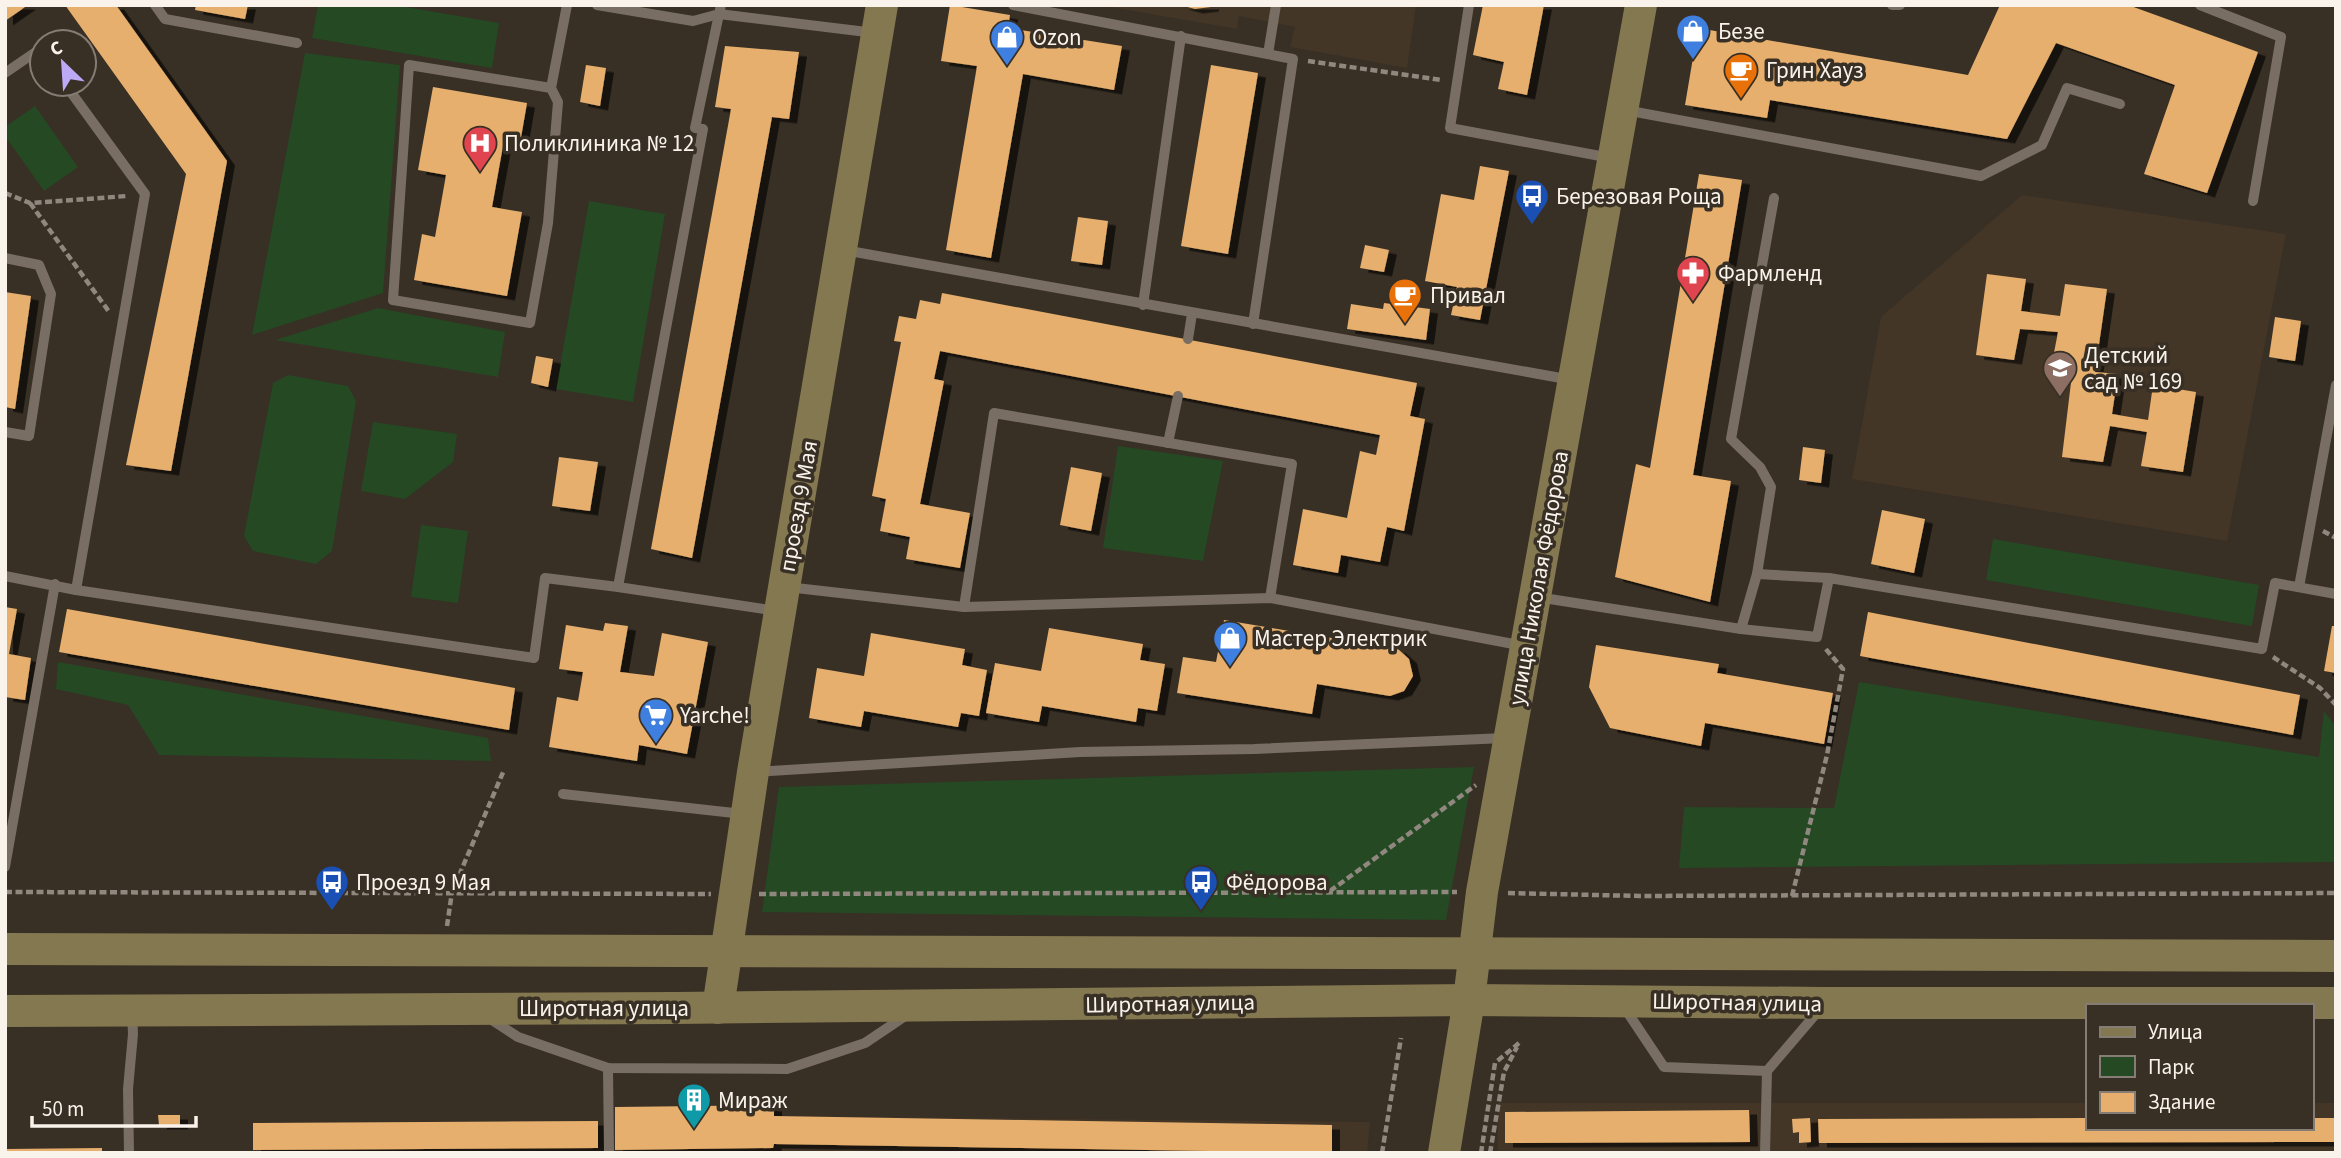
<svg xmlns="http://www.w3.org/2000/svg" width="2341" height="1158" viewBox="0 0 2341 1158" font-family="'Source Sans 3',sans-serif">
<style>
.built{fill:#433627}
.green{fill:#254923}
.building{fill:#e6af6d;filter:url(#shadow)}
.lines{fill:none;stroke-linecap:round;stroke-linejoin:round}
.path{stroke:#90887f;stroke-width:4.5;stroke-dasharray:7 3.5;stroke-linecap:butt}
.lane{stroke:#786e63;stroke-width:10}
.secondary{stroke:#847850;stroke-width:32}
.labels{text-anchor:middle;stroke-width:7;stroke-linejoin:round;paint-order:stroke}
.poi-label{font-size:23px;fill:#f9f3ec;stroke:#382f25;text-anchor:start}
.street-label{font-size:23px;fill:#f9f3ec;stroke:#382f25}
</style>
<defs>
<filter id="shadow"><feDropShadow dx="8" dy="4.5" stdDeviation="0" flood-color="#0009"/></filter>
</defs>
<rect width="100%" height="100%" fill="#382f25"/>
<g class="built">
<path d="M1099 5H1416L1407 68 1290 47 1295 27 1239 16 1237 29Z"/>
<path d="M2022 195 2286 234 2227 541 1852 479 1881 317Z"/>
<path d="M1498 1103H2087V1128H2311V1103H2336V1153H1498Z"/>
<path d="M774 1116 1370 1122 1367 1153H253V1123L598 1121V1147L615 1150 773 1148Z"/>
</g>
<g class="green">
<path d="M318 5H394L499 23 492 68 312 38Z"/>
<path d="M305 53 400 65 383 293 252 335Z"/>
<path d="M35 106 78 167 44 191 5 136V127Z"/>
<path d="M589 201 665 214 633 402 556 389Z"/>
<path d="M378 308 505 332 498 377 275 340Z"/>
<path d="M288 375 348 386 356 401 332 551 316 564 253 551 244 536 273 383Z"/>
<path d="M373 422 457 434 453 462 405 499 361 491Z"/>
<path d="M1118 446 1223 461 1203 561 1103 548Z"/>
<path d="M421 525 468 531 458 603 411 597Z"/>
<path d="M1993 539 2259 585 2252 626 1986 580Z"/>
<path d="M58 662 488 738 491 761 159 755 128 705 56 689Z"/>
<path d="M1859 682 2319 757 2324 711 2336 727V862L1679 868 1684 807 1834 808Z"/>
<path d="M1474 767 1446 920 762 912 779 787Z"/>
</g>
<g class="building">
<path d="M5 5H28L5 21Z"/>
<path d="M65 5H116L227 161 171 471 126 465 186 174Z"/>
<path d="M196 5H248L245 19 195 10Z"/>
<path d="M950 5 1010 15 1008 28 1122 46 1114 90 1023 74 991 258 946 250 977 66 941 61Z"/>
<path d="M1180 5H1211V7L1195 9Z"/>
<path d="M1483 5H1544L1527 95 1498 89 1504 62 1473 55Z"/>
<path d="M2000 5H2128L2258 52 2207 193 2144 174 2175 85 2056 43 2007 139 1770 100 1767 118 1685 105 1698 28 1968 75Z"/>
<path d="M725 46 799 52 789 119 772 117 692 558 651 549 731 109 715 107Z"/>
<path d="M586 65 606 68 600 106 580 102Z"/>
<path d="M1211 65 1258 73 1228 254 1181 246Z"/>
<path d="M433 87 527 103 519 149 503 146 492 207 522 212 507 296 414 280 422 234 435 237 446 175 418 170Z"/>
<path d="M1480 166 1509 171 1480 320 1451 315 1457 287 1425 281 1441 194 1474 200Z"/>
<path d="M1699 174 1742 180 1693 475 1731 481 1710 602 1615 577 1636 464 1650 468Z"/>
<path d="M1078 217 1108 221 1102 265 1071 261Z"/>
<path d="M1365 245 1389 250 1384 272 1360 268Z"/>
<path d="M1987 274 2026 279 2021 311 2060 316 2065 284 2107 289 2095 372 2118 374 2112 414 2148 420 2153 385 2196 392 2183 472 2141 466 2147 432 2110 426 2103 462 2062 457 2073 366 2052 363 2058 332 2020 329 2014 360 1976 355Z"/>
<path d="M5 292 31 296 15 409 5 407Z"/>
<path d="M942 293 1417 383 1410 416 1425 419 1404 531 1387 527 1380 562 1341 555 1338 573 1293 565 1303 509 1347 518 1360 451 1376 455 1380 435 940 351 934 379 944 381 920 504 970 513 960 568 906 559 910 537 880 531 886 499 872 496 901 342 894 341 899 316 916 319 920 300 940 304Z"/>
<path d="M1384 303 1430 309 1426 340 1347 329 1351 304 1383 309Z"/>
<path d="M2275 317 2301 321 2295 361 2269 357Z"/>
<path d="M536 356 553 359 548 387 531 383Z"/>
<path d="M1803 447 1825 450 1821 483 1799 480Z"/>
<path d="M559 457 598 462 590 511 552 506Z"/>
<path d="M1071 467 1102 473 1091 531 1060 525Z"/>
<path d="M1882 510 1925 519 1914 573 1871 564Z"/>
<path d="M5 607 17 609 9 654 31 658 25 700 5 697Z"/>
<path d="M67 609 515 688 509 730 59 652Z"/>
<path d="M1868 612 2300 695 2293 735 1860 656Z"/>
<path d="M1224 620 1398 649 1409 659 1413 676 1404 691 1390 696 1317 684 1312 714 1177 693 1183 657 1216 662Z"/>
<path d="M605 623 628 626 620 672 654 676 662 633 708 642 687 754 639 745 637 761 549 747 557 697 578 701 583 672 559 669 566 625 603 631Z"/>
<path d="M2332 626H2336V673L2324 671Z"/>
<path d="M1049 628 1143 644 1140 660 1165 664 1157 711 1138 708 1136 722 1042 706 1039 722 986 713 995 663 1041 671Z"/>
<path d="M871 633 965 649 962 665 987 670 979 716 961 713 958 727 864 711 861 727 809 718 817 668 864 676Z"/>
<path d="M1596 645 1719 664 1717 673 1833 693 1824 744 1705 723 1701 746 1610 728 1589 687Z"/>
<path d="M774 1105V1116L1332 1125V1153L774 1144 773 1148 615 1150V1107Z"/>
<path d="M1749 1110 1750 1142 1505 1143V1112Z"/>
<path d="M158 1115H180V1125H159Z"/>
<path d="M1810 1118 1811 1142 1799 1143V1132L1793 1133 1792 1119Z"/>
<path d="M2087 1118V1128H2311V1118H2336V1142L1819 1143 1818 1119Z"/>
<path d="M598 1121V1148L253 1150V1123Z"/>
<path d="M102 1148V1153H5V1149Z"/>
</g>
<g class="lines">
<g class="path">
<path d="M1308 61 1442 80"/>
<path d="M5 193 30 203 127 196"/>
<path d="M30 203 110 313"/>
<path d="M2323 531 2336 538"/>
<path d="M2273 657 2320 688 2336 705"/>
<path d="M1330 891 1476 785"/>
<path d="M5 892 711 894"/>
<path d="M1508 893 1640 896 2336 893"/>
<path d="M759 894 1457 892"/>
<path d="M1792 896 1827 755 1843 669 1824 647"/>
<path d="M447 926 452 892 504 770"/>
<path d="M1382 1153 1401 1038"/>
<path d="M1481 1153 1495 1063 1519 1043"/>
<path d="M1490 1153 1504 1072 1517 1047"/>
</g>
<g class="lane">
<path d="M155 5 165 19 297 43"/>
<path d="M597 5 693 21 719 14 721 5"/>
<path d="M1013 5 1293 59 1253 324"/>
<path d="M1469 5 1450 128 1611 158"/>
<path d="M1892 5H1900"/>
<path d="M2200 5 2281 37 2253 201"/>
<path d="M1268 54 1276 5"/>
<path d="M5 73 40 49 42 52"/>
<path d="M65 84 145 194 76 590"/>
<path d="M551 88 409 65 393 300 530 323 548 223 558 102 551 88 567 5"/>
<path d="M1625 110 1981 176 2042 145 2067 88 2120 104"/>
<path d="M844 250 1572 380"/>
<path d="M5 258 39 265 51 294 29 436 5 432"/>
<path d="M1143 305 1181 36"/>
<path d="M1188 339 1192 314"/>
<path d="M1168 443 1178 396"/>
<path d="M1757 574 1829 578"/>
<path d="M5 576 76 590 534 658 545 578 618 587"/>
<path d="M787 587 964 607 1270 598 1524 646"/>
<path d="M2299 587 2336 385"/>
<path d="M1537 597 1741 629 1817 637 1829 578 2262 649 2275 583 2336 594"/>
<path d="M964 607 994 413 1292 464 1270 598"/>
<path d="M777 611 618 587 703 129 695 128 719 14 875 33"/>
<path d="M1741 629 1757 574 1771 487 1760 467 1731 439 1774 198"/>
<path d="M755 772 1080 752 1254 749 1505 738"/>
<path d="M563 794 743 814"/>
<path d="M5 867 55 584"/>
<path d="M1624 1007 1664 1067 1767 1071 1820 1009"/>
<path d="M489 1018 518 1037 608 1068 787 1069 865 1043 908 1014"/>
<path d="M608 1068 609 1153"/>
<path d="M129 1153 128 1089 133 1034 132 1012"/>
<path d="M1765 1153 1767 1071"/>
</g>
<g class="secondary">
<path d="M5 949 2336 956"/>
<path d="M718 1008 753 772 882 5"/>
<path d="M5 1011 675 1008 1469 1000 1824 1003H2336"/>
<path d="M1444 1153 1469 1000 1482 892 1641 5"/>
</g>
</g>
<defs>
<g id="shop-pin" transform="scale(1.75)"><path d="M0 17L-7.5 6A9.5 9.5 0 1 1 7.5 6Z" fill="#3f7fe0" stroke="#382f25"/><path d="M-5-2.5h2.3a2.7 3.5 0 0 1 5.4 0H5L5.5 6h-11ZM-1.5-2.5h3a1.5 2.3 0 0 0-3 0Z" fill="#fff"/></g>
<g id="cafe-pin" transform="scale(1.75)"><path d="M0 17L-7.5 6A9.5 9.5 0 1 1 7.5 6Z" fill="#e8710a" stroke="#382f25"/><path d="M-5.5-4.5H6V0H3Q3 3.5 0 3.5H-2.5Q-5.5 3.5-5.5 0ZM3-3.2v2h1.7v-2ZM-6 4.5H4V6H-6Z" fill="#fff"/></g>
<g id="hospital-pin" transform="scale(1.75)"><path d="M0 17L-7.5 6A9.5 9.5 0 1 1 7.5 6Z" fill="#e0444e" stroke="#382f25"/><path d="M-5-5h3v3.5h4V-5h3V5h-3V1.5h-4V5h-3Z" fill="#fff"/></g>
<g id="bus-pin" transform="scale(1.75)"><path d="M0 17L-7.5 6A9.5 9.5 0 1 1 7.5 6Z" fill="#1a4fb4" stroke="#382f25"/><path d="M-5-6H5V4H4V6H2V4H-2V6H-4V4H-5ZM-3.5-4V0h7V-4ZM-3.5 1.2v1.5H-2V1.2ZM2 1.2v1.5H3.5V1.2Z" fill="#fff"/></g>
<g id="pharmacy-pin" transform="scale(1.75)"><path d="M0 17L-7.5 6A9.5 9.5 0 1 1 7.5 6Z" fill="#e0444e" stroke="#382f25"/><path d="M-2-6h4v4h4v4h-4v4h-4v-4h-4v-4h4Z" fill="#fff"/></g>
<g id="school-pin" transform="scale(1.75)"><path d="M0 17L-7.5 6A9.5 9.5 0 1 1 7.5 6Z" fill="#8d6e63" stroke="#382f25"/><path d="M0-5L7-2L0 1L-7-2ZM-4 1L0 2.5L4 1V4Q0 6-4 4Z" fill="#fff"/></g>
<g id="supermarket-pin" transform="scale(1.75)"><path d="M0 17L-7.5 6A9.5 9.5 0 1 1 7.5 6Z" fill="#3f7fe0" stroke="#382f25"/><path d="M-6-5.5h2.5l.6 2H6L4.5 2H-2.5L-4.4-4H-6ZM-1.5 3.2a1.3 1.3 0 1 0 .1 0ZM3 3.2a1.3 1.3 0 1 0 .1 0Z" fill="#fff"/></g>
<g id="building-pin" transform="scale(1.75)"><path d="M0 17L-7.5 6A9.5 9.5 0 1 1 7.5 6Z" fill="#0f9aa8" stroke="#382f25"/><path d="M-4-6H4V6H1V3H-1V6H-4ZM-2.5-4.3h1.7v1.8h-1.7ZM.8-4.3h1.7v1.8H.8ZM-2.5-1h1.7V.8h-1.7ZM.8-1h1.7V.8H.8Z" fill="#fff"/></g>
</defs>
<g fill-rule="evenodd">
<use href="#shop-pin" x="1693" y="31"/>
<use href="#shop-pin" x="1007" y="37"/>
<use href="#cafe-pin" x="1741" y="70"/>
<use href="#hospital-pin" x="480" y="143"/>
<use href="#bus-pin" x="1532" y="196"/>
<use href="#pharmacy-pin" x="1693" y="273"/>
<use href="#cafe-pin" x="1405" y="295"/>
<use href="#school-pin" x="2060" y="368"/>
<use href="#shop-pin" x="1230" y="638"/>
<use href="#supermarket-pin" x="656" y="715"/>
<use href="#bus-pin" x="332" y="882"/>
<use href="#bus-pin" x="1201" y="882"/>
<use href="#building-pin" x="694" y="1100"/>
</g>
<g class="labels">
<g class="poi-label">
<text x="1718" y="39">Безе</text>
<text x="1032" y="45">Ozon</text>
<text x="1766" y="78">Грин Хауз</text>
<text x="504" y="151">Поликлиника № 12</text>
<text x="1556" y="204">Березовая Роща</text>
<text x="1718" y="281">Фармленд</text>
<text x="1430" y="303">Привал</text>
<text x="2084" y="363">Детский<tspan x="2084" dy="26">сад № 169</tspan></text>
<text x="1254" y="646">Мастер Электрик</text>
<text x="680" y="723">Yarche!</text>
<text x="356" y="890">Проезд 9 Мая</text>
<text x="1226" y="890">Фёдорова</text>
<text x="718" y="1108">Мираж</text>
</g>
<g class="street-label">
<text transform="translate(798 506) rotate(-80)" y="8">проезд 9 Мая</text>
<text transform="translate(1538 578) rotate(-80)" y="8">улица Николая Фёдорова</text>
<text transform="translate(1737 1002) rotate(1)" y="8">Широтная улица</text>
<text transform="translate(1170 1003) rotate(-1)" y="8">Широтная улица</text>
<text x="604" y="1016">Широтная улица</text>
</g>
</g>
<rect width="2341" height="1158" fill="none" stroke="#f9f3ec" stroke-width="14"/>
<rect x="2086" y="1004" width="228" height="126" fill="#382f25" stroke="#857d75" stroke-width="2"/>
<rect x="2100" y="1027" width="35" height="10" fill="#847850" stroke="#857d75" stroke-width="2"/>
<text x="2148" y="1039" font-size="21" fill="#f9f3ec">Улица</text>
<rect x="2100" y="1056" width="35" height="21" fill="#254923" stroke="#857d75" stroke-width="2"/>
<text x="2148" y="1074" font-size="21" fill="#f9f3ec">Парк</text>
<rect x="2100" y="1092" width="35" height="21" fill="#e6af6d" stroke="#857d75" stroke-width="2"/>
<text x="2148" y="1109" font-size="21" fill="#f9f3ec">Здание</text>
<g transform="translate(63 63) rotate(335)"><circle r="33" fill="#382f25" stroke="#857d75" stroke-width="2"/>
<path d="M0-5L12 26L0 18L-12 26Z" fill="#bcaaf6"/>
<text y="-10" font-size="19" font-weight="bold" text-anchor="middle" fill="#f9f3ec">С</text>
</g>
<path d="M32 1116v10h164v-10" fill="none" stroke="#f9f3ec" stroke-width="3.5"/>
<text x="42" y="1116" font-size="21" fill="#f9f3ec" stroke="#382f25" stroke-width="5" paint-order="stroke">50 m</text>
</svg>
